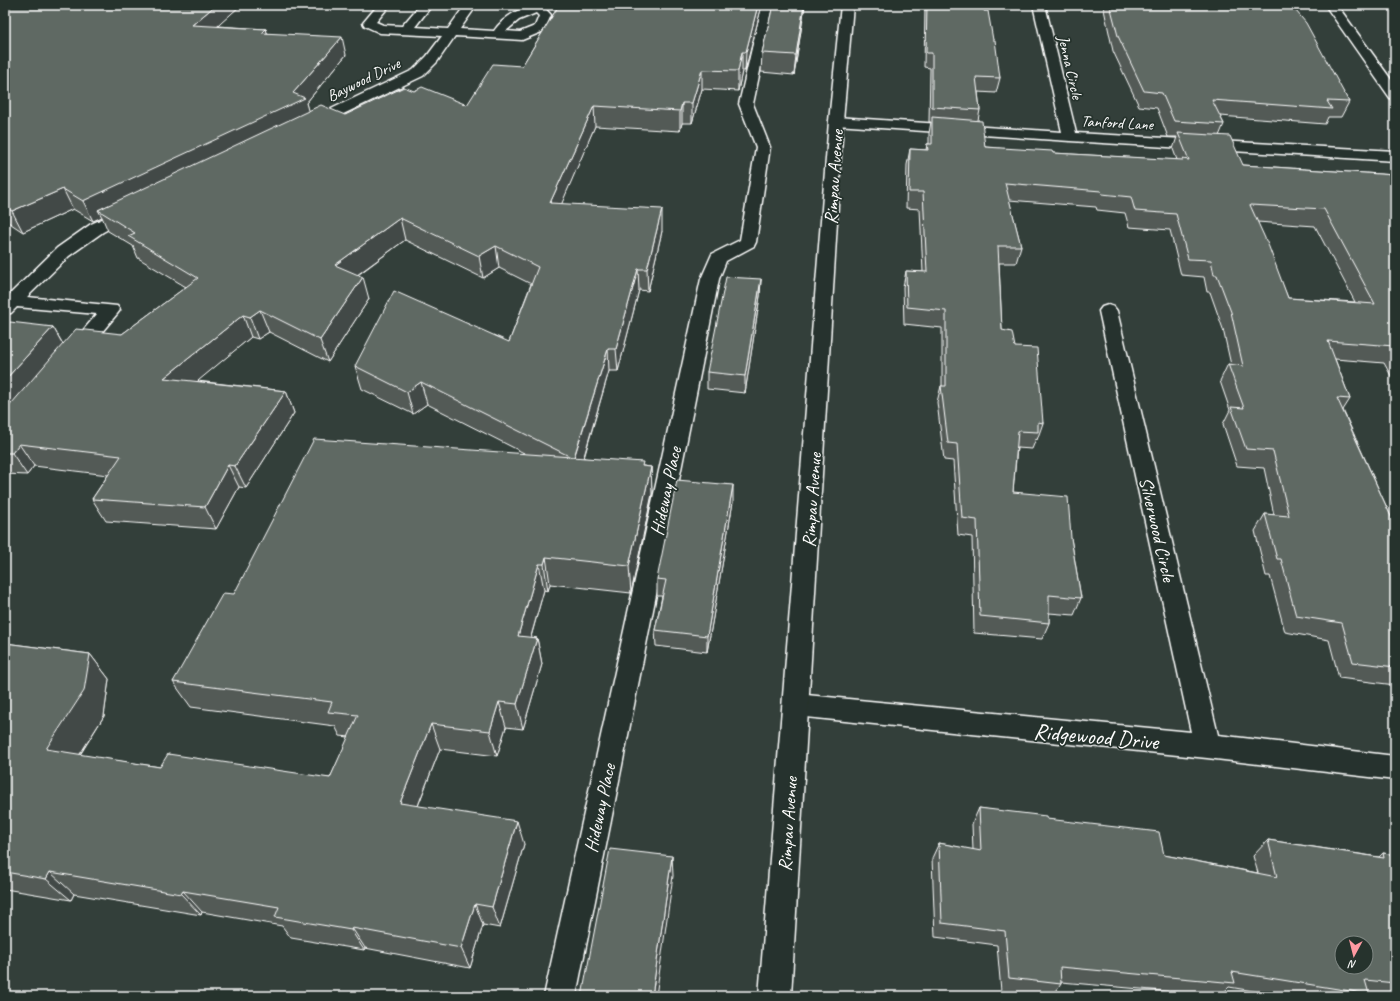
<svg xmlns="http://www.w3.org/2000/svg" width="1400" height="1001" viewBox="0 0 1400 1001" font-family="Caveat,sans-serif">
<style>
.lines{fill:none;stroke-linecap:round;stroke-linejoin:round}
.minor-casing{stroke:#fff;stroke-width:3}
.secondary-casing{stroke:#fff;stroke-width:3}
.minor{fill:#26332d;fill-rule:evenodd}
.secondary{fill:#26332d;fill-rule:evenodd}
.wall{fill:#525a56;stroke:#fff;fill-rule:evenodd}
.shaded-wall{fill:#424a46;stroke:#fff}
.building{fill:#5f6964;stroke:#fff;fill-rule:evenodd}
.labels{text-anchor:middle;stroke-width:3.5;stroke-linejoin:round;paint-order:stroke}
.far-street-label{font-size:16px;fill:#fff;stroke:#26332d}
.street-label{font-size:19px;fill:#fff;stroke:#26332d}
.near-street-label{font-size:23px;fill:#fff;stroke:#26332d}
</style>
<rect width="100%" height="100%" fill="#333f3a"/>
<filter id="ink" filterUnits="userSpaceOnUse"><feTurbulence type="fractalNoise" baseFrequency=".025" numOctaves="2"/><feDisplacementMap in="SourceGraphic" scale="8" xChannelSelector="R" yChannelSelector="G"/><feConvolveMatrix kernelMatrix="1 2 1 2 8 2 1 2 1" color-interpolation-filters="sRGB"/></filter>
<g filter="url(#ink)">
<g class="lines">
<g class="minor-casing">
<g id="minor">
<path d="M378 5H390L376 22 383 25 402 26 420 5H432L415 27 448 29 465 5H477L460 29 494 31C503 17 526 3 542 5L551 15 544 31 522 40 455 36 437 62 423 76 316 127 311 128 306 127 304 124 306 121 413 70 427 56 442 36 380 33 365 26 363 23ZM536 13 539 16 535 26 520 32 506 31 519 20Z"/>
<path d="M762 5H774L753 104 770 147 756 242 754 246 726 261 719 279 576 996H544L701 279 712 254 740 240 756 147 739 104Z"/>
<path d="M1033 5H1045L1076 133 1395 151V161L1070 141 836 125 831 124 829 121 831 118 836 117 1062 132Z"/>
<path d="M1325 5H1337L1395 85V99L1390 98Z"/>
<path d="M131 206 137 208 139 211 137 214 103 232 69 256 27 297 117 306 120 310 117 314 81 357 74 359 67 357 64 353 97 314 17 307 11 313 5 314V296H8L57 248 91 224Z"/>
<path d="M1108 305 1114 307 1117 311 1218 735 1395 756V780L1207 758 796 716 787 713 783 705 787 697 796 694 1191 732 1099 311 1102 307Z"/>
</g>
</g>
<g class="secondary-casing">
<path id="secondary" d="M841 5H853L843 121 791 996H759L829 121Z"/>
</g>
<use href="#minor" class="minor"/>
<use href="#secondary" class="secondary"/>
</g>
<g class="wall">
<path d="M5 5H241L217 26 266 29 267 33 346 55 306 103 308 111 345 115 414 91 467 105 522 66 559 5H762L745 71H742L738 91 702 89 692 123H682L680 131 595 126 561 204 662 231 648 291 639 290 618 371H609L584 458 651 467 652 494 631 593 550 584 548 591 544 590 531 637 537 638 542 664 523 729 506 727 497 756 440 749 418 806 524 844 500 928 483 925 470 968 365 948 364 950 291 938 282 926 202 912 201 915 74 894 71 900 5 889V643L90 654 109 679 104 716 80 755 160 767 330 778 349 737 340 736 335 726 191 707 173 682 234 594 524 453 427 404 413 414 362 389 355 366 509 342 531 284 499 268 483 278 405 240 358 275 369 299 328 362 269 332 258 339 251 337 197 381 286 391 294 413 246 488 239 487 216 529 106 521 92 499 108 475 34 466 27 475 5 474V327H53L63 344 122 334 186 287 138 258 133 246 108 231 102 217 93 221 73 209 23 232 5 220Z"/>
<path d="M773 5H805L794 75 761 72 762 53Z"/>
<path d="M925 5H984L1000 78 996 93 978 92 980 110 978 120 985 147 1053 153 1177 160 1173 149 1177 137H1168L1157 108 1139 106 1113 51 1103 5H1291L1349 102 1341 117H1328L1325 124 1220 116 1224 124 1219 136 1243 165 1395 175V383L1384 363 1335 359 1350 399 1343 410 1393 521H1395V685L1339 678 1329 640 1285 632 1270 576H1266L1255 531 1265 514 1274 515 1264 468 1237 466 1223 424 1230 410 1220 381 1228 364 1231 365 1223 329 1210 292H1207L1204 277 1181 275 1170 230 1129 227 1125 213 1097 210 1096 207 1009 200 1021 246 1016 263H999L1002 330 1015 347 1043 423 1037 440 1036 439 1032 449 1017 448 1013 492 1071 538 1081 598 1074 615 1049 613V623L1042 639 974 633 972 537 958 535 953 461 944 460 937 402 941 386H942V328L904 324 903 287 906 271 923 272 920 209 906 208 907 165 910 149 926 150 927 144H929V133L931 122H929L930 68 924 67ZM1257 222 1315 226 1355 302 1288 298Z"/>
<path d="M1391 5H1395V10Z"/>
<path d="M761 279 760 296 745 393 707 389V372Z"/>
<path d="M733 502 707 652 656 646 655 630 662 596H657V579Z"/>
<path d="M979 808 1047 819 1164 855 1258 873 1253 856 1268 840 1379 857 1383 853 1395 855V996H1283L1229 987 1220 996 1061 982V984L1053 996H1038L1001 991 997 945 935 937 932 858 939 843 973 850 972 824Z"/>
</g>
<g class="shaded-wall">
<path d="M216 5H241L199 43 192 25Z"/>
<path d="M758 5H762L745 71 746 52Z"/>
<path d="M804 5H805L794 75 796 55Z"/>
<path d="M266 29 271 47 262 33Z"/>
<path d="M342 37 346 55 306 103 310 117 98 210 102 217 93 221 83 201 293 93Z"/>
<path d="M742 52V71L738 91V71Z"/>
<path d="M702 70V89L692 123V103Z"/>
<path d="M682 103V123L680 131V111Z"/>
<path d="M594 106 595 126 553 224 550 203Z"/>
<path d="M63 189 73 209 23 232 12 211Z"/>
<path d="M662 209V231L648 291 647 269Z"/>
<path d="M400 218 405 240 342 286 335 265Z"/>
<path d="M496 246 499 268 483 278 479 256Z"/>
<path d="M638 269 639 290 618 371 616 349Z"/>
<path d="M363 277 369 299 328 362 320 340Z"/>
<path d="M761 279 760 296 745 393V376Z"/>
<path d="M260 310 269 332 258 339 250 317Z"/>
<path d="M243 315 251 337 175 400 164 378Z"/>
<path d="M53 327 65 348 5 419V380Z"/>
<path d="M608 349 609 371 577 480 574 458Z"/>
<path d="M421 382 427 404 413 414 407 392Z"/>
<path d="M286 391 294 413 246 488 235 466Z"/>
<path d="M19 444 34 466 27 475 12 453Z"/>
<path d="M228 465 239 487 216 529 205 507Z"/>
<path d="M651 467 652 494 631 593 629 566Z"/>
<path d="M733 485V502L707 652V636Z"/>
<path d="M546 557 550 584 548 591 544 564Z"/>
<path d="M539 564 544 590 524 661 518 636Z"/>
<path d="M537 638 542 664 523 729 517 704Z"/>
<path d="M90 654 109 679 104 716 68 773 46 749Z"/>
<path d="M499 702 506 727 497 756 490 731Z"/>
<path d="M431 724 440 749 410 826 400 803Z"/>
<path d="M517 821 524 844 500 928 492 907Z"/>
<path d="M672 856 673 876 656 996H652Z"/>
<path d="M50 872 74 894 71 900 46 879Z"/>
<path d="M183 891 202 912 201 915 181 894Z"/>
<path d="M475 904 483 925 470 968 461 948Z"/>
<path d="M352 928 365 948 364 950 351 930Z"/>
</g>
<g class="building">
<path d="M5 5H216L192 25 266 29 262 33 342 37 293 93 305 98 83 201 63 189 12 211 5 207Z"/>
<path d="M559 5H758L746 52H742L738 71 702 70 692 103H682L680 111 594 106 550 203 662 209 647 269H638L616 349H608L574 457H571L421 382 407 392 355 366 394 291 509 342 538 267 496 246 479 256 400 218 335 265 363 277 320 340 260 310 250 317 243 315 164 378 286 391 235 466 228 465 205 507 92 499 121 456 19 444 12 453H5V411L76 329 122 334 198 278 128 236 135 233 98 210 321 105 345 115 404 87 414 91 422 87 467 105 493 64 522 66Z"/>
<path d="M773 5H804L796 55 762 53Z"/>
<path d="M927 5H984V11H988L993 40H995L1000 78 976 77 980 110 932 107V53H926Z"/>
<path d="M1110 5H1291L1306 23 1349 102 1327 101 1332 109 1212 100 1224 124 1174 121 1162 93 1144 91 1118 36Z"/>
<path d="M932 117 982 121 985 147 1052 151 1053 153 1183 160 1182 159 1189 160 1178 133 1230 136 1243 165 1395 175V347L1394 346 1328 341 1350 399 1337 398 1393 521H1395V667L1353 662 1342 623 1296 616 1281 559H1277L1265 514 1289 516 1273 451 1246 449 1231 407 1244 408 1228 364 1243 366 1231 312 1217 275H1214L1211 260 1188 259 1176 214 1135 211 1131 197 1102 194 1101 191 1005 183 1021 246H998L1002 330 1012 332 1015 347 1037 348 1043 423 1038 422V432L1018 431 1013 492 1068 497 1071 538 1081 598 1049 595V623L980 616 977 520 962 518 957 444 948 443 941 386H946V311L907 307 906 271 927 272 923 192H909L910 149 928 150 927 144H932ZM1250 205 1324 209 1375 304 1288 298 1269 247Z"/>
<path d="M726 277 761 279 745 376 707 372Z"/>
<path d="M10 322 53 327 5 380V327Z"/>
<path d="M314 439 643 462 642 466 651 467 629 566 546 557 544 564H539L518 636 537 638 517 704 499 702 490 731 431 724 400 803 517 821 492 907 475 904 461 948 352 928 351 930 275 917 279 907 183 891 181 894 50 872 46 879 5 872V643L90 654 84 691 46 749 160 767 168 754 330 778 358 715 328 712 332 702 173 682 223 593 234 594Z"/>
<path d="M677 480 733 485 707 636 655 630 666 580 657 579Z"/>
<path d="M979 808 1046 816 1047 819 1159 832 1164 855 1277 877 1268 840 1384 858 1383 853 1395 855V983L1365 980 1369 994 1232 972 1235 983 1060 967 1061 984 1009 978 1005 931 942 923 939 843 981 851ZM1342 943H1366V967H1342Z"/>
<path d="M610 849 672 856 652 996H582Z"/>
</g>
</g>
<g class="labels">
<g class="far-street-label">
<text transform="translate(1071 67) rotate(77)" y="6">Jenna Circle</text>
<text transform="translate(363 79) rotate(-26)" y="6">Baywood Drive</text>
<text transform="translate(1117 122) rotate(3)" y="6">Tanford Lane</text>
</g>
<g class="street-label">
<text transform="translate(833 177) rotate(-86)" y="7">Rimpau Avenue</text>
<text transform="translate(665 491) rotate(-78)" y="7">Hideway Place</text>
<text transform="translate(811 500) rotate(-86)" y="7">Rimpau Avenue</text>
<text transform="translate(1158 529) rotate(77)" y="7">Silverwood Circle</text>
<text transform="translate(599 808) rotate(-78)" y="7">Hideway Place</text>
<text transform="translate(787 824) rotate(-86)" y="7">Rimpau Avenue</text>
</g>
<g class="near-street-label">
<text transform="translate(1096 736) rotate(5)" y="8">Ridgewood Drive</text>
</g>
</g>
<rect width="1400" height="1001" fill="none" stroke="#26332d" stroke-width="20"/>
<rect x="10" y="10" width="1380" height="981" fill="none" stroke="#fff" stroke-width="1.5" filter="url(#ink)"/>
<g transform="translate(1354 955) rotate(187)"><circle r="19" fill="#26332d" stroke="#7d8581"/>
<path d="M0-3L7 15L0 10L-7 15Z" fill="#ff9aa2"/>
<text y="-6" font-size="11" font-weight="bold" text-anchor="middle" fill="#ffffff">N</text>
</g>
</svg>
